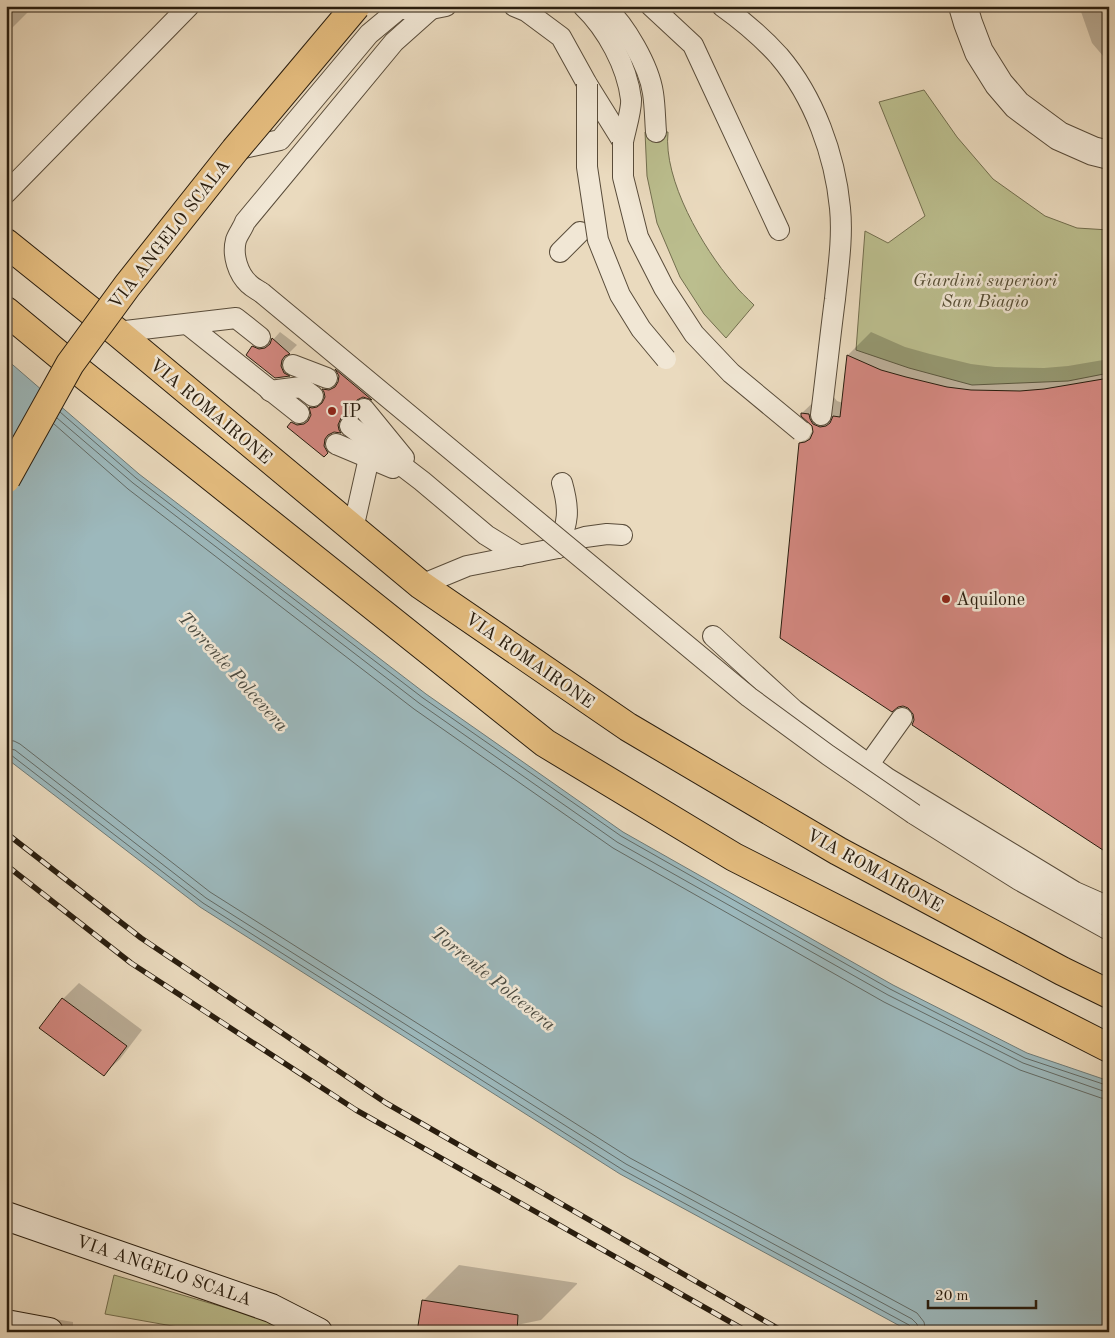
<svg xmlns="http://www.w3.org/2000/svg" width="1115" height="1338" viewBox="0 0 1115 1338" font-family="'Old Standard TT',serif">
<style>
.green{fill:#bbbe8e;stroke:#726e4e}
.water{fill:#9cb8bc;stroke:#6e7a76}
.shadow{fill:#0003}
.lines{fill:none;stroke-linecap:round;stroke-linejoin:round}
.shore{stroke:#626a65;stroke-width:1}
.building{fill:#d2877f;stroke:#291d0e}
.lane-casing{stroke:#594c3a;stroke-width:22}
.street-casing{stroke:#594c3a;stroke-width:30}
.secondary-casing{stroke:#291d0e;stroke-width:30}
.primary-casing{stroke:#291d0e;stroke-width:30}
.lane{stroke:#f1e7d5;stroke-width:20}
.street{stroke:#f1e7d5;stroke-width:28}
.secondary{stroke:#f1e7d5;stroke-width:28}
.primary{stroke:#e5bd7f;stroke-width:28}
.rail-casing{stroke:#291d0e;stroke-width:5.5}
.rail{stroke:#f1e7d5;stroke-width:4;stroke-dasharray:11;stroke-linecap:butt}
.lane-bridge-casing{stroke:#594c3a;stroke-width:22;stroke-linecap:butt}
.primary-bridge-casing{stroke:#291d0e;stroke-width:30;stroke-linecap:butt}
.lane-bridge{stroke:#f1e7d5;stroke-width:20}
.primary-bridge{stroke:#e5bd7f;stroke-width:28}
.poi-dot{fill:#8f2418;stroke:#f1e7d5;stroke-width:2}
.labels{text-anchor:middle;stroke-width:5;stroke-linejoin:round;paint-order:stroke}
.street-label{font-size:18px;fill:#291d0e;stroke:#f1e7d5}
.park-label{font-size:18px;font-style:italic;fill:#554d34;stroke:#f1e7d5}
.poi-label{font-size:18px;fill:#291d0e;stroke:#f1e7d5;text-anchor:start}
.water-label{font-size:19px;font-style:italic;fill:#4c4c42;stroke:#f1e7d5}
</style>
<rect width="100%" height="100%" fill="#eadabe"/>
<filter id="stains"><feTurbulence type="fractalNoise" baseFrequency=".004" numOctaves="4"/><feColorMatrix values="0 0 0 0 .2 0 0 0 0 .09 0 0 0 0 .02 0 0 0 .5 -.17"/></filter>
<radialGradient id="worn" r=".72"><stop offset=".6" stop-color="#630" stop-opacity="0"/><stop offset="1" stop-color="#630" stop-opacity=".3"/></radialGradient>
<g class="green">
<path d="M924 90 957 137 993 179 1045 216 1077 228 1109 230V373L1068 381 972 385 909 368 856 350 865 231 888 243 925 216 879 102Z"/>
<path d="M645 132H668C663 180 703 248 733 283 739 291 747 298 754 305L726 338 704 314 680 277 657 223 647 176Z"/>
<path d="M114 1275 281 1324 288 1332H206L105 1314Z"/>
</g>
<path class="water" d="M6 359 139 474 426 694 623 832 893 985 1027 1053 1109 1081V1332H911L620 1174 200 907 6 758Z"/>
<g class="shadow">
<path d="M6 6H34L6 34Z"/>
<path d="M1079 6H1109V63L1092 43Z"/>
<path d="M280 332 297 345 289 353V358L296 368 289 375 275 377 253 347 261 339 267 342 272 341Z"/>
<path d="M871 332 905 347 930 354 971 364 995 367 1044 368 1068 366 1109 359V853L915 720 914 713 800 443 814 430 813 426 802 413 826 390 833 396 837 401 843 403 848 355Z"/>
<path d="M343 362 379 391 372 398 362 396 360 397V402L361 406 354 414H347L345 416 348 425 341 432 335 431 332 432V448L324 455 292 423 300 415 305 417H311L310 407 318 400H325V391L324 389 331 382H338L340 375 336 369Z"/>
<path d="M6 948 10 951 6 956Z"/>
<path d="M79 983 142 1030 120 1059 104 1074 41 1027 63 999Z"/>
<path d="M459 1265 577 1283V1284L541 1320 512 1326 423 1301Z"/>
<path d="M26 1314 73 1322V1326L112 1332H9Z"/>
</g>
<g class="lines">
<g class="shore">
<path d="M60 412 136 478 423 698 621 836 890 989 1025 1058 1109 1086"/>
<path d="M57 418 133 483 419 703 617 842 888 995 1023 1063 1103 1091 1109 1092"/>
<path d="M54 424 128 489 414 709 613 848 884 1002 1020 1070 1101 1098 1109 1099"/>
<path d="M6 740 14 741 20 744 210 892 630 1158 917 1313 924 1322 926 1332"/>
<path d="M6 748 15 750 206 898 626 1164 912 1319 917 1324 919 1332"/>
<path d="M6 754 11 755 203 903 623 1170 909 1325 912 1328V1332"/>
</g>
</g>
<g class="building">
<path d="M272 338 290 354 285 356 282 360 281 366 284 373 290 376 275 378 246 355 252 346 259 349 265 348 270 344Z"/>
<path d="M847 355 881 370 906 377 947 387 971 390 1020 391 1044 389 1109 378V854L912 725 914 720 913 714 908 708 903 706 898 707 892 712 780 638 799 443 805 442 810 439 813 432 812 426 801 416V413L809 414 810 419 813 424 820 427 826 426 830 423 833 416 840 417Z"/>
<path d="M335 369 372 400 363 397 357 400 353 405 352 410 354 415H346L341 418 338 425 339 430 341 433 334 432 328 435 325 439 324 446 328 453 324 457 287 427 291 422 297 425 304 424 308 421 311 415 309 407 312 408 317 407 322 403 325 397 324 392 322 389 329 390 335 387 338 382 339 376Z"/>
<path d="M62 998 127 1046 104 1076 39 1028Z"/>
<path d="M422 1300 518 1315 517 1332H417Z"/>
</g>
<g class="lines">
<g class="lane-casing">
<g id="lane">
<path d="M514 6 526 11 561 37 587 84 623 142"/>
<path d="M583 6C607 29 627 66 631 99 632 109 625 131 623 142"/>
<path d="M604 6C625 24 649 66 653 93 655 106 655 119 656 132"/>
<path d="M651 6 693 45 779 230"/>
<path d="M722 6C743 21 762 37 779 56 814 97 835 155 840 208 843 238 838 269 835 299 830 337 826 376 821 415"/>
<path d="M235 150 280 140 369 34 399 9H431L446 6"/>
<path d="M6 193 189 6"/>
<path d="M560 252 580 232"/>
<path d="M262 293C258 290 253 288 249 284 238 274 232 255 236 240 238 234 243 228 245 222L394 42 431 9"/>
<path d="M187 324 299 413"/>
<path d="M117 332 236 318 260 337"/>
<path d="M293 365 327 378"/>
<path d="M270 391 301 387 313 396"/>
<path d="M364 409 404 458"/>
<path d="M350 426 422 481 486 535 520 556"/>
<path d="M336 444 393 468"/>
<path d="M353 529 369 458"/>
<path d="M558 548C568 522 570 511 562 483"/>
<path d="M421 585 467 566 558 548 572 541 585 537 607 534 622 535"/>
<path d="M713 636 794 710 887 778 1075 892 1109 907"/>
<path d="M869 764 902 718"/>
<path d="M914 814 1019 880 1109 930"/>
</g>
</g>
<g class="street-casing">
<path id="street" d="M963 6 968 23 979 52 999 84 1017 105 1059 136 1093 151 1109 155"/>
</g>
<g class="secondary-casing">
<g id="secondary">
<path d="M6 1216 271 1308 318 1332"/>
<path d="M6 1324 49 1332"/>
</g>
</g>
<g class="primary-casing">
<g id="primary">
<path d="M6 243 117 332 421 585 628 727 838 851 1062 971 1109 994"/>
<path d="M6 311 70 364 545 743 734 857 1109 1048"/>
</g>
</g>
<use href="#lane" class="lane"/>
<use href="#street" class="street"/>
<use href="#secondary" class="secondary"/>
<use href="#primary" class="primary"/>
<g class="rail-casing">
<g id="rail">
<path d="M6 833 141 938 386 1103 784 1332"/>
<path d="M6 865 131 963 356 1110 748 1332"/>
</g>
</g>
<use href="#rail" class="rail"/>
<g class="lane-bridge-casing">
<g id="lane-bridge">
<path d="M587 84V167L598 240 620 295 641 329 666 359"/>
<path d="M623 142V177L638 237 664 288 694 334 731 373 801 431"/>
<path d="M262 293 749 697 828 755 914 814"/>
</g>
</g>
<g class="primary-bridge-casing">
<path id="primary-bridge" d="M6 479 70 364 127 286 235 150 356 6"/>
</g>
<use href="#lane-bridge" class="lane-bridge"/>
<use href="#primary-bridge" class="primary-bridge"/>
</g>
<g class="poi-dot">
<circle cx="332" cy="411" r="5"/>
<circle cx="946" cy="599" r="5"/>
</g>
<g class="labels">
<g class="street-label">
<text transform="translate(169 234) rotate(-52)" y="6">VIA ANGELO SCALA</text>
<text transform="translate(211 411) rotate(40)" y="6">VIA ROMAIRONE</text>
<text transform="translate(530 660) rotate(35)" y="6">VIA ROMAIRONE</text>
<text transform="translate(875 870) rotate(29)" y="6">VIA ROMAIRONE</text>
<text transform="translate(164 1270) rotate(19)" y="6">VIA ANGELO SCALA</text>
</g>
<g class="park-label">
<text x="985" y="286">Giardini superiori<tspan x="985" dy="21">San Biagio</tspan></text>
</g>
<g class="poi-label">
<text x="342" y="417">IP</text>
<text x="956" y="605">Aquilone</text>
</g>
<g class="water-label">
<text transform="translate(234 671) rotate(48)" y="7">Torrente Polcevera</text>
<text transform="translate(494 978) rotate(39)" y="7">Torrente Polcevera</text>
</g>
</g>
<rect width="1115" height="1338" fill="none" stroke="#eadabe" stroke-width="25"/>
<rect x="8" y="8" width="1100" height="1323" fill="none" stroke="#291d0e" stroke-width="2.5"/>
<rect x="12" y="12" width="1090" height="1313" fill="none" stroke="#291d0e"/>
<path d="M928 1300v8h108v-8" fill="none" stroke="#291d0e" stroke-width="2.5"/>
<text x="935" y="1300" font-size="15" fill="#291d0e" stroke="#f1e7d5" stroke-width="4" paint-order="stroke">20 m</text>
<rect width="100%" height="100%" filter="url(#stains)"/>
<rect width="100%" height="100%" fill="url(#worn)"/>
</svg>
